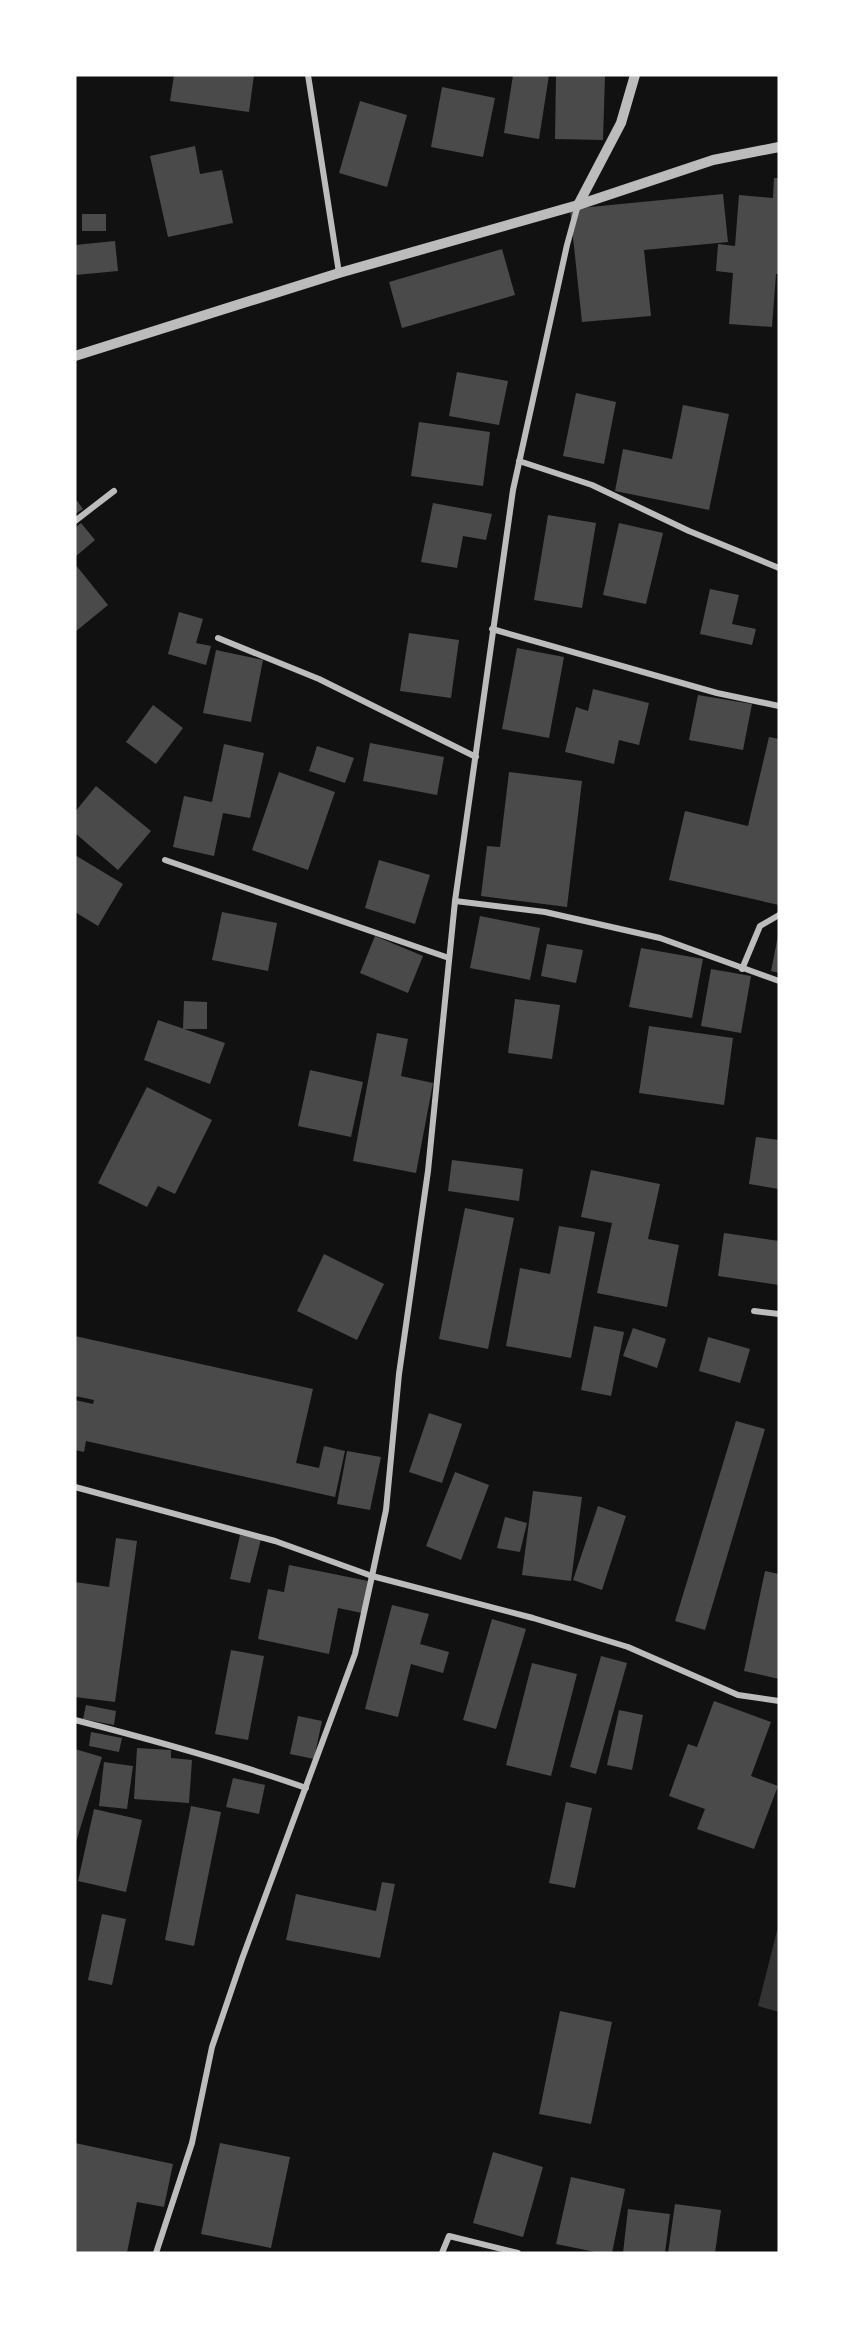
<svg xmlns="http://www.w3.org/2000/svg" width="854" height="2328" viewBox="0 0 854 2328" font-family="'Roboto Serif',serif">
<style>
.water{fill:#333}
.building{fill:#4a4a4a}
.lines{fill:none;stroke-linecap:round;stroke-linejoin:round}
.minor{stroke:#bcbcbc;stroke-width:6}
.tertiary{stroke:#bcbcbc;stroke-width:10}
</style>
<rect width="100%" height="100%" fill="#111"/>
<path class="water" d="M779 1923V2012L758 2006Z"/>
<g class="building">
<path d="M174 75H254L249 112 170 101Z"/>
<path d="M513 75H549L539 139 504 133Z"/>
<path d="M556 75H605L603 140 555 139Z"/>
<path d="M442 87 495 98 483 157 431 147Z"/>
<path d="M360 101 407 115 387 187 339 173Z"/>
<path d="M195 146 200 174 222 170 233 223 168 237 150 156Z"/>
<path d="M774 178H779V274H776L772 327 729 324 733 273 716 271 718 244 735 246 739 195 773 198Z"/>
<path d="M723 194 728 242 644 250 651 316 582 322 570 209Z"/>
<rect x="82" y="214" width="24" height="17"/>
<path d="M115 241 118 271 75 275V245Z"/>
<path d="M502 249 515 295 402 328 389 282Z"/>
<path d="M457 372 508 381 499 425 449 416Z"/>
<path d="M576 393 616 402 604 464 563 456Z"/>
<path d="M683 405 729 414 709 510 615 491 623 449 672 459Z"/>
<path d="M419 422 490 432 483 486 411 476Z"/>
<path d="M75 498 83 509 75 514Z"/>
<path d="M433 503 492 514 486 540 463 536 457 568 421 562Z"/>
<path d="M548 515 596 523 582 608 534 600Z"/>
<path d="M81 523 95 540 75 557V528Z"/>
<path d="M619 523 663 533 646 604 603 595Z"/>
<path d="M75 564 108 605 75 632Z"/>
<path d="M710 589 739 595 732 624 756 629 752 645 700 634Z"/>
<path d="M179 612 203 619 196 643 211 646 206 665 168 654Z"/>
<path d="M409 633 459 640 451 698 400 691Z"/>
<path d="M517 648 564 657 549 738 502 729Z"/>
<path d="M216 650 263 660 251 722 203 713Z"/>
<path d="M593 689 649 703 639 745 619 740 614 764 565 752 576 707 588 711Z"/>
<path d="M698 695 752 704 743 750 689 740Z"/>
<path d="M153 705 183 728 156 764 126 742Z"/>
<path d="M769 737 779 739V905L669 880 685 811 748 826Z"/>
<path d="M370 743 444 757 437 795 363 781Z"/>
<path d="M224 744 264 753 250 818 223 813 214 856 173 847 184 796 212 802Z"/>
<path d="M317 746 354 758 345 783 309 771Z"/>
<path d="M279 772 335 792 308 870 252 850Z"/>
<path d="M509 772 582 781 567 907 481 896 487 846 500 847Z"/>
<path d="M96 786 151 831 118 870 75 833V812Z"/>
<path d="M75 855 123 884 98 926 75 912Z"/>
<path d="M379 860 430 875 415 924 365 908Z"/>
<path d="M222 912 277 923 268 971 212 960Z"/>
<path d="M480 916 540 928 530 980 470 968Z"/>
<path d="M375 936 423 956 408 993 360 973Z"/>
<path d="M778 936H779V973L771 971Z"/>
<path d="M547 944 583 950 576 983 541 976Z"/>
<path d="M641 948 703 959 692 1018 629 1007Z"/>
<path d="M711 969 751 976 741 1033 701 1026Z"/>
<path d="M515 999 560 1005 552 1059 508 1053Z"/>
<path d="M184 1001 207 1002V1029H183Z"/>
<path d="M158 1020 225 1043 210 1084 144 1060Z"/>
<path d="M649 1026 733 1038 724 1105 639 1093Z"/>
<path d="M377 1033 408 1039 401 1076 433 1083 416 1173 353 1161Z"/>
<path d="M310 1070 363 1082 351 1137 298 1126Z"/>
<path d="M147 1087 212 1120 175 1194 158 1186 147 1207 98 1183Z"/>
<path d="M756 1137 779 1140V1189L749 1184Z"/>
<path d="M452 1160 523 1169 519 1201 448 1191Z"/>
<path d="M591 1170 660 1184 648 1239 679 1245 667 1307 597 1293 612 1223 581 1217Z"/>
<path d="M465 1208 514 1218 488 1349 439 1339Z"/>
<path d="M559 1226 595 1232 571 1358 506 1346 520 1268 550 1274Z"/>
<path d="M724 1233 779 1241V1285L718 1276Z"/>
<path d="M324 1254 384 1284 357 1340 297 1311Z"/>
<path d="M594 1326 624 1332 611 1396 581 1390Z"/>
<path d="M633 1328 666 1339 657 1368 623 1356Z"/>
<path d="M75 1336 313 1389 296 1463 319 1468 324 1446 345 1451 335 1497 86 1441 84 1452 75 1450V1400L93 1404 94 1400 75 1396Z"/>
<path d="M708 1337 750 1349 740 1383 699 1371Z"/>
<path d="M429 1413 462 1424 442 1483 409 1472Z"/>
<path d="M736 1421 765 1429 705 1630 675 1621Z"/>
<path d="M347 1451 381 1457 370 1510 337 1504Z"/>
<path d="M455 1472 489 1485 461 1560 426 1546Z"/>
<path d="M533 1491 582 1497 571 1581 522 1575Z"/>
<path d="M598 1506 626 1516 602 1590 573 1580Z"/>
<path d="M505 1517 527 1523 520 1552 497 1548Z"/>
<path d="M240 1535 261 1539 250 1583 230 1579Z"/>
<path d="M116 1538 137 1541 115 1702 75 1697V1582L109 1587Z"/>
<path d="M289 1565 368 1581 362 1613 338 1608 329 1654 258 1639 268 1589 284 1592Z"/>
<path d="M765 1571 779 1574V1679L744 1671Z"/>
<path d="M392 1605 429 1614 420 1644 449 1652 443 1673 411 1664 398 1717 365 1709Z"/>
<path d="M492 1619 526 1629 496 1729 463 1720Z"/>
<path d="M231 1650 264 1656 248 1740 215 1734Z"/>
<path d="M601 1656 627 1663 596 1774 570 1767Z"/>
<path d="M532 1663 577 1674 551 1776 506 1765Z"/>
<path d="M714 1701 771 1722 751 1776 778 1786 754 1849 697 1829 705 1809 669 1796 688 1744 697 1747Z"/>
<path d="M86 1705 116 1711 114 1725 83 1719Z"/>
<path d="M619 1710 643 1715 632 1770 607 1765Z"/>
<path d="M298 1716 322 1721 314 1759 290 1754Z"/>
<path d="M91 1732 122 1738 119 1752 89 1746Z"/>
<path d="M137 1748 171 1750V1758L192 1760 189 1803 134 1799Z"/>
<path d="M75 1749 102 1757 76 1842H75Z"/>
<path d="M104 1762 133 1766 127 1809 99 1806Z"/>
<path d="M233 1778 265 1785 259 1814 226 1807Z"/>
<path d="M566 1802 592 1808 575 1888 549 1883Z"/>
<path d="M191 1806 221 1812 194 1946 165 1940Z"/>
<path d="M94 1809 142 1820 126 1892 78 1881Z"/>
<path d="M382 1882 395 1884 380 1958 286 1940 296 1894 376 1911Z"/>
<path d="M102 1914 126 1919 112 1985 88 1980Z"/>
<path d="M560 2011 612 2022 591 2124 539 2114Z"/>
<path d="M75 2143 173 2164 164 2207 137 2202 127 2253H75Z"/>
<path d="M220 2143 290 2157 271 2248 201 2234Z"/>
<path d="M493 2152 543 2167 523 2237 473 2223Z"/>
<path d="M571 2177 625 2189 612 2253H600L556 2244Z"/>
<path d="M675 2204 721 2210 715 2253H668Z"/>
<path d="M628 2209 670 2214 665 2253H623Z"/>
</g>
<g class="lines">
<g class="minor">
<path d="M308 75 339 273"/>
<path d="M519 461 592 485 689 531 779 568"/>
<path d="M75 521 114 491"/>
<path d="M492 629 717 693 779 706"/>
<path d="M218 638 319 679 476 757"/>
<path d="M165 860 449 958"/>
<path d="M455 901 545 912 660 938 779 981"/>
<path d="M742 969 760 926 779 915"/>
<path d="M754 1311 779 1314"/>
<path d="M75 1487 275 1541 372 1576 533 1618 628 1647 738 1695 779 1701"/>
<path d="M75 1720C153 1740 230 1761 306 1788"/>
<path d="M156 2253 192 2143 212 2047 242 1959 355 1654 372 1576 386 1510 399 1374 428 1171 455 901 513 490 567 245 578 205"/>
<path d="M442 2253 449 2236 518 2253"/>
</g>
<g class="tertiary">
<path d="M578 205 621 123 635 75"/>
<path d="M75 356 339 273 578 205 713 160 779 147"/>
</g>
</g>
<rect width="854" height="2328" fill="none" stroke="#ffffff" stroke-width="153"/>
</svg>
